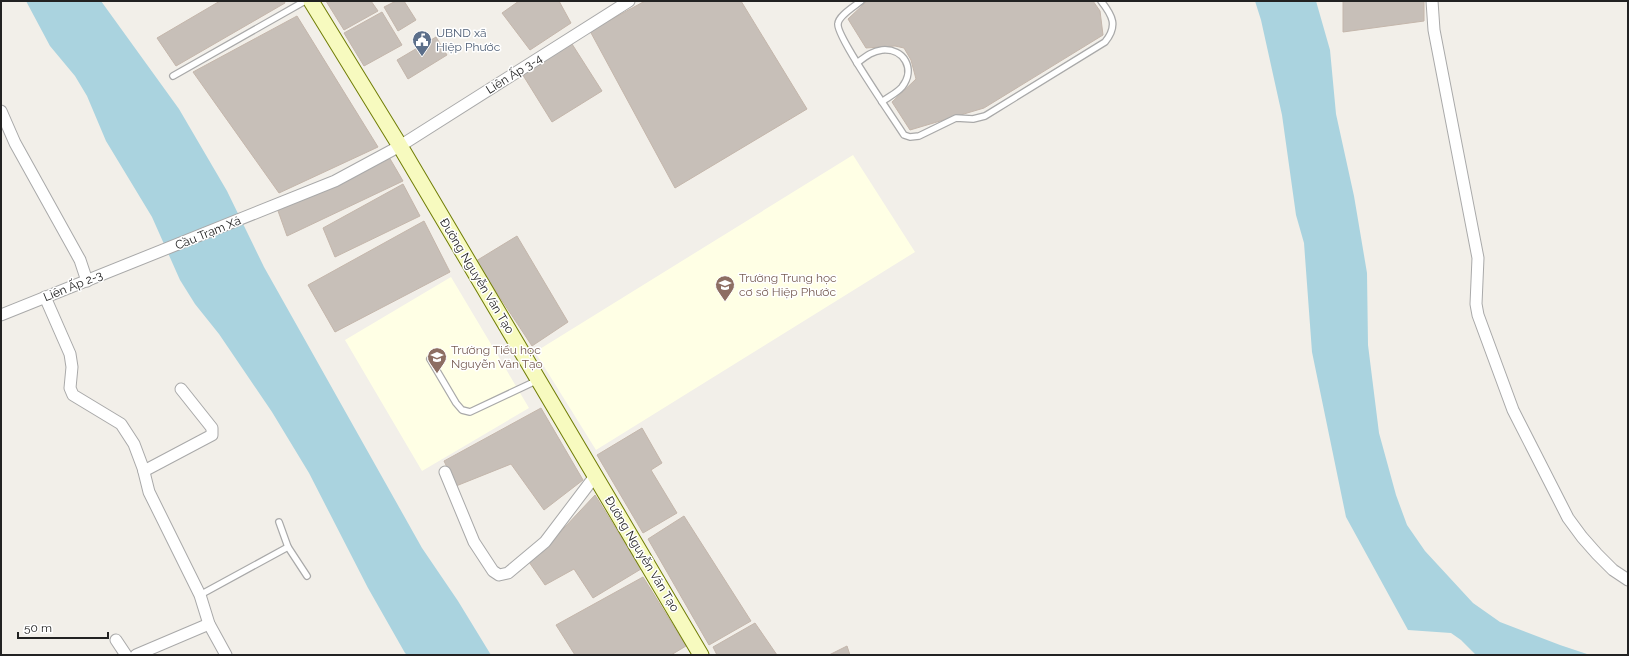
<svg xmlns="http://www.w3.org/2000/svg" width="1629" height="656" viewBox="0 0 1629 656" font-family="Raleway,sans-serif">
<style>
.education{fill:#ffffe5}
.water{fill:#aad3df}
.building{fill:#c7bfb8;stroke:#c4b6ab}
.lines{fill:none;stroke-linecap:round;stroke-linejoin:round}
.lane-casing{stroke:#a9a9a9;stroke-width:8}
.street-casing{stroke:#a9a9a9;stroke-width:13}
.secondary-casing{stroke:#707d05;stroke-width:17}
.lane{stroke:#fff;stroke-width:5.5}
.street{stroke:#fff;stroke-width:11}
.secondary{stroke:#f7fabf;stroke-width:15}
.labels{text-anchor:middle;stroke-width:3;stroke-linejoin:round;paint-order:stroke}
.service-label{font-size:12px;fill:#4e5e75;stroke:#fff;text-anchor:start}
.street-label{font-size:12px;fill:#222;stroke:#fff}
.education-label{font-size:12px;fill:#785e54;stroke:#fff;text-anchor:start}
</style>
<rect width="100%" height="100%" fill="#f2efe9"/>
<g class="education">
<path d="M853 155 915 252 596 450 535 352Z"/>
<path d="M451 277 529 408 422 471 345 340Z"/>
</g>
<g class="water">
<path d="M26 1H101L179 109 227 191 264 267 422 548 458 601 491 655H407L405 653 368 588 309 473 272 412 219 334 195 304 180 280 152 217 106 141 87 96 75 76 50 46Z"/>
<path d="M1255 1H1316L1330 50 1336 114 1354 196 1367 273 1368 345 1379 433 1396 495 1407 525 1425 551 1473 603 1500 622 1560 645 1590 655H1476L1461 640 1451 633 1408 630 1346 517 1312 352 1304 243 1296 215 1282 115 1261 20Z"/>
</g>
<g class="building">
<path d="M220 1H284L285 3 176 66 157 38Z"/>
<path d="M326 1H371L378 11 344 30Z"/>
<path d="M396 1H404L416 20 398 31 384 7Z"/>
<path d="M519 1H559L571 23 530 50 502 13Z"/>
<path d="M645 1H741L807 109 675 188 590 31Z"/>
<path d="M867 1H1093L1100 11 1103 35 984 108 910 130 892 102 916 79 911 60 904 48 895 46 866 48 848 19Z"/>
<path d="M1343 1H1424V21L1343 32Z"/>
<path d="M382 12 402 45 364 66 344 33Z"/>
<path d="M297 16 378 147 279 193 193 72Z"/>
<path d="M436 37 447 55 408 79 397 60Z"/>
<path d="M572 44 602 91 552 122 521 72Z"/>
<path d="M389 157 403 181 287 236 277 208Z"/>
<path d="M403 184 420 216 335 257 323 228Z"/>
<path d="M424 221 450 272 335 332 308 285Z"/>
<path d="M517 236 568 322 532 346 476 261Z"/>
<path d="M541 408 583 480 544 510 511 464 456 486 444 461Z"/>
<path d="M642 428 662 463 651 470 677 513 643 533 597 455Z"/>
<path d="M595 495 641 569 593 598 574 569 545 585 529 562 549 544Z"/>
<path d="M684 516 751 621 709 645 648 539Z"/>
<path d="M643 577 686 646 671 655H575L556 625Z"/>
<path d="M755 623 777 655H717L713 647Z"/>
<path d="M847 646 850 655H829Z"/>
</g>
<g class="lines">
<g class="lane-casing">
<g id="lane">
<path d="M861 1C855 6 838 16 838 24 836 36 894 119 904 135L910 137 919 136 956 118 973 119 985 116 1105 42C1118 26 1113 16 1101 1"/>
<path d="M857 63C865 57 872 51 882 50 904 48 916 69 902 87 897 93 888 97 882 102"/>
<path d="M173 76 305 1"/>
<path d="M430 359 456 403 462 410 470 412 538 380"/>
<path d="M279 522 288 547 307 576"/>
<path d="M200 595 288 547"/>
</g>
</g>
<g class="street-casing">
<g id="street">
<path d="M1432 1 1434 30 1478 258 1476 304 1478 315 1513 410 1568 518 1582 537 1597 554 1613 570 1628 580"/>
<path d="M1 111 15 143 80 260 87 281"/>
<path d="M45 297 70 354 72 367 70 388 73 395 121 424 134 444 143 468 149 492 200 595 209 624 226 655"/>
<path d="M1 315 335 181 400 146 629 1"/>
<path d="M144 471 212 435V428L181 389"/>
<path d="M445 472 474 542 493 571 499 575 508 573 545 542 595 476"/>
<path d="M116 640 126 655"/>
<path d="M136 655 209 624"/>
</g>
</g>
<g class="secondary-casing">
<path id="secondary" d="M311 1 400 146 701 655"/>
</g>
<use href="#lane" class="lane"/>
<use href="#street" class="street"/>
<use href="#secondary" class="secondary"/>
</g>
<defs>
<g id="civic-pin" transform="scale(1)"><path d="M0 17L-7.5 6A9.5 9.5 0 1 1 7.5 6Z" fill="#5c6f8a" stroke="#fff"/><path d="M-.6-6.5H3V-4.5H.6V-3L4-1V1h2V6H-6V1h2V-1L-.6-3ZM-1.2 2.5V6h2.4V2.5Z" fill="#fff"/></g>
<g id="school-pin" transform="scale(1)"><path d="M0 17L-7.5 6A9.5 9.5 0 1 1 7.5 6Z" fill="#8d6e63" stroke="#fff"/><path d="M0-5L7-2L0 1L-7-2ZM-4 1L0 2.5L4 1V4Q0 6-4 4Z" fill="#fff"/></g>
</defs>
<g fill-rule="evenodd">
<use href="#civic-pin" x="422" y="40"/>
<use href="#school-pin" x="725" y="285"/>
<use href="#school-pin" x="437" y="357"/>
</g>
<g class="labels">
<g class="service-label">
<text x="436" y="37">UBND xã<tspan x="436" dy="14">Hiệp Phước</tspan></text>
</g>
<g class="street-label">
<text transform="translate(514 74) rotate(-32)" y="4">Liên Ấp 3-4</text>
<text transform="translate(208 233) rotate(-22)" y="4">Cầu Trạm Xá</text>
<text transform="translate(477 276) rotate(59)" y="4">Đường Nguyễn Văn Tạo</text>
<text transform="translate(73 286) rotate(-22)" y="4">Liên Ấp 2-3</text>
<text transform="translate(642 554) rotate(59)" y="4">Đường Nguyễn Văn Tạo</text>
</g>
<g class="education-label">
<text x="739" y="282">Trường Trung học<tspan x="739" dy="14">cơ sở Hiệp Phước</tspan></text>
<text x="451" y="354">Trường Tiểu học<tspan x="451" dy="14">Nguyễn Văn Tạo</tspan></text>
</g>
</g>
<rect width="1629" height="656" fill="none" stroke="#222222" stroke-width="4"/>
<path d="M18 632v6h90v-6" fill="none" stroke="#222222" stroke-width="2"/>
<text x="24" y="632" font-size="12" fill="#222222" stroke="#ffffff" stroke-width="3" paint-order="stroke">50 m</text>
</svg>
